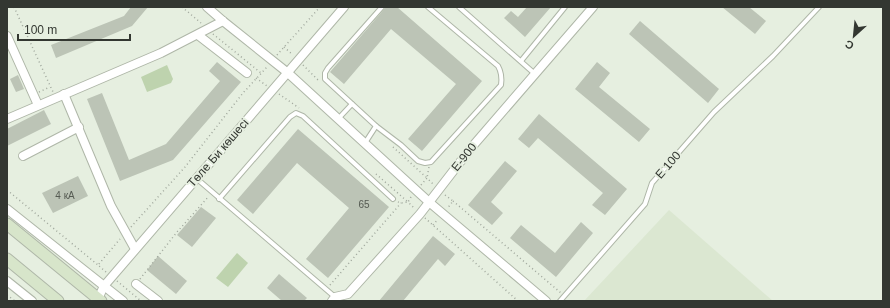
<svg xmlns="http://www.w3.org/2000/svg" width="890" height="308" viewBox="0 0 890 308" font-family="Helvetica,sans-serif">
<style>
.built{fill:#dbe7d1}
.green{fill:#bed3ae}
.building{fill:#bcc4b6}
.lines{fill:none;stroke-linecap:round;stroke-linejoin:round}
.service-casing{stroke:#afb7a8;stroke-width:6}
.minor-casing{stroke:#afb7a8;stroke-width:10}
.secondary-casing{stroke:#afb7a8;stroke-width:13}
.path{stroke:#a1a89d;stroke-width:1.5;stroke-dasharray:1 3;stroke-linecap:butt}
.service{stroke:#fff;stroke-width:4}
.minor{stroke:#fff;stroke-width:8}
.secondary{stroke:#d7e5ca;stroke-width:11}
.labels{text-anchor:middle;stroke-width:4;stroke-linejoin:round;paint-order:stroke}
.number-label{font-size:10px;fill:#555a52}
.street-label{font-size:12px;fill:#333731;stroke:#e6efe0}
</style>
<rect width="100%" height="100%" fill="#e6efe0"/>
<path class="built" d="M669 210 773 301H584Z"/>
<g class="green">
<path d="M167 65 173 79 171 83 147 92 141 77Z"/>
<path d="M237 253 248 263 228 287 216 278Z"/>
</g>
<g class="building">
<path d="M131 7H148L132 26 56 58 51 45 124 16Z"/>
<path d="M386 7H397L482 81 422 151 408 139 456 84 391 29 344 84 330 72Z"/>
<path d="M527 7H551L525 37 504 18 511 11 518 17Z"/>
<path d="M722 7H749L766 21 755 34Z"/>
<path d="M640 21 719 89 708 103 629 34Z"/>
<path d="M217 62 241 82 173 160 120 181 87 99 102 93 129 160 166 144 220 81 209 71Z"/>
<path d="M597 62 610 73 599 87 650 129 639 142 575 89Z"/>
<path d="M18 75 24 89 16 92 10 79Z"/>
<path d="M44 110 51 124 7 146V129Z"/>
<path d="M539 114 627 189 605 215 592 205 603 193 538 138 529 148 518 139Z"/>
<path d="M298 129 389 207 328 278 306 259 349 208 297 163 253 214 237 200Z"/>
<path d="M505 161 517 171 491 202 503 213 492 225 468 205Z"/>
<path d="M78 176 88 196 53 213 42 193Z"/>
<path d="M201 207 216 218 192 247 177 235Z"/>
<path d="M581 222 593 233 556 277 510 238 521 225 555 253Z"/>
<path d="M433 236 455 254 445 266 438 259 403 301H379Z"/>
<path d="M158 256 187 281 176 294 147 270Z"/>
<path d="M279 274 307 298 304 301H282L267 288Z"/>
</g>
<g class="lines">
<g class="service-casing">
<g id="service">
<path d="M382 7 328 68 325 73V79L376 126 401 145 418 161 425 163 431 162 501 85C502 78 502 73 498 66L428 7"/>
<path d="M459 7 535 74"/>
<path d="M521 61 565 7"/>
<path d="M338 119 352 104"/>
<path d="M365 143 376 126"/>
<path d="M196 178 335 297"/>
<path d="M219 199 290 117 296 113 303 116 393 199"/>
<path d="M560 301 645 204 652 183 714 112 773 56 819 7"/>
</g>
</g>
<g class="minor-casing">
<g id="minor">
<path d="M207 7 223 21 288 73 429 202 546 301"/>
<path d="M198 35 247 73"/>
<path d="M7 36 38 105"/>
<path d="M64 94 111 206 135 249"/>
<path d="M7 119 161 53 223 21"/>
<path d="M23 156 79 127"/>
<path d="M7 209 123 301"/>
<path d="M7 281 32 301"/>
<path d="M136 284 158 301"/>
<path d="M97 301 104 286 344 7"/>
<path d="M332 301 335 297 348 294 420 214 471 148 593 7"/>
</g>
</g>
<g class="secondary-casing">
<g id="secondary">
<path d="M7 224 101 301"/>
<path d="M7 259 58 301"/>
</g>
</g>
<g class="path">
<path d="M14 7 53 92"/>
<path d="M182 7 201 23"/>
<path d="M213 34 261 73"/>
<path d="M284 47 293 55"/>
<path d="M277 55 320 7"/>
<path d="M303 65 320 82"/>
<path d="M256 78 267 86"/>
<path d="M39 92 50 87"/>
<path d="M279 94 299 108"/>
<path d="M393 147 427 178 429 167"/>
<path d="M376 174 408 202 401 203 398 202"/>
<path d="M421 185 427 178 433 184"/>
<path d="M7 190 98 265"/>
<path d="M445 195 453 201 447 209"/>
<path d="M411 197 408 202 415 209"/>
<path d="M453 201 561 293"/>
<path d="M425 218 518 301"/>
<path d="M433 225 438 219"/>
<path d="M131 227 185 167 243 93 267 67"/>
<path d="M106 272 98 265 120 239"/>
<path d="M140 279 177 232 209 196"/>
<path d="M117 281 141 301"/>
<path d="M330 285 401 203"/>
<path d="M7 295 15 301"/>
</g>
<use href="#service" class="service"/>
<use href="#minor" class="minor"/>
<use href="#secondary" class="secondary"/>
</g>
<g class="labels">
<g class="number-label">
<text x="65" y="199">4 кА</text>
<text x="364" y="208">65</text>
</g>
<g class="street-label">
<text transform="translate(218 153) rotate(-49)" y="4">Төле Би көшесі</text>
<text transform="translate(464 157) rotate(-51)" y="4">E-900</text>
<text transform="translate(668 165) rotate(-49)" y="4">E 100</text>
</g>
</g>
<rect width="890" height="308" fill="none" stroke="#333731" stroke-width="16"/>
<g transform="translate(854 36) rotate(207)" stroke="#e6efe0" stroke-width="3" paint-order="stroke">
<path d="M0-3L7 15L0 10L-7 15Z" fill="#333731"/>
<text y="-6" font-size="11" font-weight="bold" text-anchor="middle" fill="#333731">С</text>
</g>
<path d="M18 34v6h112v-6" fill="none" stroke="#333731" stroke-width="2"/>
<text x="24" y="34" font-size="12" fill="#333731" stroke="#e6efe0" stroke-width="3" paint-order="stroke">100 m</text>
</svg>
